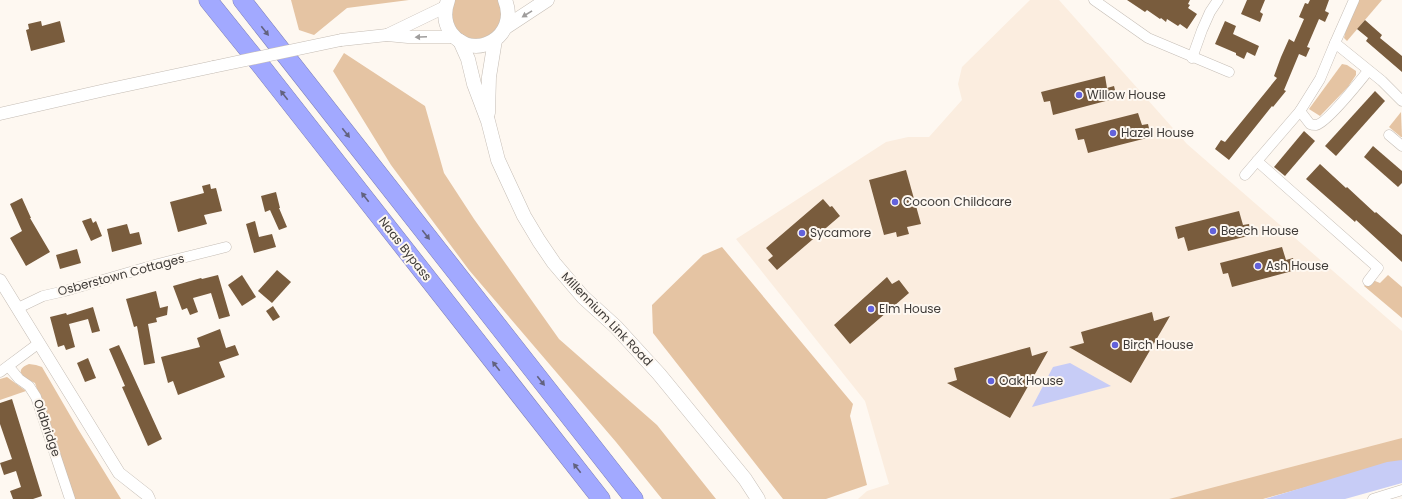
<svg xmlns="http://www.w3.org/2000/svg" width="1402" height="499" viewBox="0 0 1402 499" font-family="Poppins,sans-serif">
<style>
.built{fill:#fbeddf}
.green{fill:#e5c4a3}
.water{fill:#c7ccf6}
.building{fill:#795c3d}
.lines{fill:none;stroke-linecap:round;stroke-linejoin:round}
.minor-casing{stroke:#c5bdb5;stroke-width:11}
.tertiary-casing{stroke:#c5bdb5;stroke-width:13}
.secondary-casing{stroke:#c5bdb5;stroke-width:15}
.motorway-casing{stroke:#7f82b9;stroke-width:19}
.minor{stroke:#fff;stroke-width:10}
.tertiary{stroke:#fff;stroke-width:12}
.secondary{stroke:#fff;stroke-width:14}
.motorway{stroke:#a2a9ff;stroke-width:18}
.tertiary-bridge-casing{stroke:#c5bdb5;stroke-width:13;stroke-linecap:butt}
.tertiary-bridge{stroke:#fff;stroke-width:12}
.oneway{fill:#9f9d9c}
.oneway2{fill:#62627e}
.poi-dot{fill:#6362db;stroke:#fef8f1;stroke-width:1.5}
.labels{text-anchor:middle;stroke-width:4;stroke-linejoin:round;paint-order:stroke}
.poi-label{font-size:12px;fill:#3f3b38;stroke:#fef8f1;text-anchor:start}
.street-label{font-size:12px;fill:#3f3b38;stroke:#fef8f1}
</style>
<rect width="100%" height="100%" fill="#fef8f1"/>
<path class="built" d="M1030 0H1059L1187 144 1402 331V444L1215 499H858L867 491 889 484 865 401 736 239 886 142 908 137H929L962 100 958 84 962 67Z"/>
<g class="green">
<path d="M291 0H409L347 8 314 35 299 30Z"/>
<path d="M455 0H499C500 4 503 11 502 15 502 18 500 22 499 24 487 48 452 41 451 15 451 11 453 5 455 0Z"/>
<path d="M1359 0H1382L1347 41 1344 38 1347 25Z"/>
<path d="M344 53 425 106 444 173 474 219 559 339 657 425 716 499H662L616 442 469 270 391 165 333 71Z"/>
<path d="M1342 64 1347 65 1356 71V75L1348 87 1320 116 1309 109Z"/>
<path d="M1401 112 1402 137H1401L1389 127Z"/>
<path d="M722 247 853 404 850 416 867 485 826 499H783L653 333 652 305 703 255Z"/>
<path d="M1388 275 1402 287V318L1364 286 1370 279 1380 283Z"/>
<path d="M29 364 36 365 42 367 78 429 121 499H74L35 383C25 378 12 371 29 364Z"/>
<path d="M7 377 26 391 0 400V379Z"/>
<path d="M1402 438V461L1263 499H1169Z"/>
</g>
<g class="water">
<path d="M1070 363 1111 386 1032 407 1053 367Z"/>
<path d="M1402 460V483L1345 499H1265L1387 462Z"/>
</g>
<g class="building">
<path d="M1127 0H1190L1188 4 1190 5 1188 8 1197 14 1187 29 1180 24 1178 26 1167 19 1166 22 1161 18 1160 19 1147 10 1145 12Z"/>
<path d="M1247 0H1265L1260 12 1263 14 1260 22 1241 14Z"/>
<path d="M1310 0H1329L1325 11 1329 13 1325 22 1319 19 1307 47 1310 48 1306 57 1299 54 1284 90 1286 91 1273 107 1272 106 1229 160 1215 149 1221 140 1225 142 1277 78 1274 76 1281 57 1289 39 1294 42 1304 19 1299 17 1305 3 1308 4Z"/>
<path d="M1365 20 1382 35 1380 38 1402 56V72L1366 41 1368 38 1357 29Z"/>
<path d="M41 21 42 26 60 21 65 42 31 51 26 30 29 29 28 24Z"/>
<path d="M1225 21 1236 26 1233 34 1259 46 1255 56 1247 52 1244 59 1236 55V53L1215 44Z"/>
<path d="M1105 76 1107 88 1114 86 1117 98 1053 115 1050 101 1044 102 1041 92Z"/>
<path d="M1375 91 1385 101 1336 156 1325 146Z"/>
<path d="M1138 113 1142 125 1148 124 1151 137 1088 153 1084 139 1078 140 1075 129Z"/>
<path d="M1304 131 1315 141 1285 176 1274 167Z"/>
<path d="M1373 146 1402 171V183L1398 187 1364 157Z"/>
<path d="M1320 164 1346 188 1347 187 1375 213 1376 212 1402 235V262L1356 220 1355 222 1306 179Z"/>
<path d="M906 170 921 224 907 227 909 234 897 237 896 232 884 235 869 180Z"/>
<path d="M210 184 211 189 216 188 222 211 204 215 207 224 178 232 170 202 204 193 202 186Z"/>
<path d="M276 192 280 208H279L287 227 279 230 270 210 265 212 261 196Z"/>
<path d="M22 198 31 218H30L50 252 26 266 10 238 22 231 10 204Z"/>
<path d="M823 199 830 207 832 206 840 216 777 270 768 260 773 256 766 248Z"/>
<path d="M1239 211 1243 225 1249 224 1252 235 1188 251 1184 237 1178 239 1175 227Z"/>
<path d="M91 218 93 223 96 221 102 236 91 241 82 221Z"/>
<path d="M255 221 259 237 272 234 276 247 254 253 246 224Z"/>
<path d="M127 224 130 234 139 232 142 244 112 252 107 229Z"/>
<path d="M1282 247 1286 260 1293 258 1296 270 1232 287 1228 273 1223 274 1220 263Z"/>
<path d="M77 249 81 263 60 269 56 255Z"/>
<path d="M277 270 291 282 272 303 258 291Z"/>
<path d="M218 275 230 316 219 319 211 293 193 298 198 312 190 315 187 308 182 310 173 286 201 278 202 279Z"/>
<path d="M242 275 256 297 242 306 228 285Z"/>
<path d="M887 277 892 284 899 280 909 293 850 344 834 325Z"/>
<path d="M156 291 160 308 168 306 167 315 156 318 157 322 148 324 155 363 144 365 137 326 134 327 126 299Z"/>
<path d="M273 306 280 317 273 321 266 311Z"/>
<path d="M93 307 100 331 92 333 88 319 69 324 75 347 66 350 64 345 58 347 50 317 66 313 67 315Z"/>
<path d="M1152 312 1154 321 1170 316 1131 383 1069 347 1084 343 1081 332Z"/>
<path d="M220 329 226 348 235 345 239 355 219 362 225 377 178 395 173 381 168 383 161 357 200 347 197 338Z"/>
<path d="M119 345 162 439 148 446 122 387 125 386 109 349Z"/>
<path d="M1030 347 1032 356 1048 351 1010 418 947 383 957 380 954 368Z"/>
<path d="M88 358 96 378 85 382 77 363Z"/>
<path d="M12 399 42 496 33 499H13L10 491 21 487 16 471 4 475 0 463 12 459 0 424V403Z"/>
</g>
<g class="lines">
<g class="minor-casing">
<g id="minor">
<path d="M1094 0 1148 38 1229 72"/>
<path d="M1354 0 1335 43 1382 81 1402 101"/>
<path d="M1192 58 1202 30 1210 12 1218 0"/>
<path d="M1300 111 1310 124C1312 125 1314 125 1316 125 1326 124 1360 81 1368 71"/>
<path d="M1389 135 1402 146"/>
<path d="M1257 161 1378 268 1368 281"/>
<path d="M1245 175 1300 111 1320 79 1335 43"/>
<path d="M18 308 43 296 65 291 158 264 226 247"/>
<path d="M9 367 19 379 29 386 36 397 70 499"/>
<path d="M0 372 39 343"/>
<path d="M1373 499 1402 490"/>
</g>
</g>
<g class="tertiary-casing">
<g id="tertiary">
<path d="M387 35 445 7"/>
<path d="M341 40 387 35 408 37H455"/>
<path d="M0 114 105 90 213 67"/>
<path d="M0 280 119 473 147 495 149 499"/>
</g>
</g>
<g class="secondary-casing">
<g id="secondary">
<path d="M448 0C444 11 444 23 451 33 474 63 520 36 505 0"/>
<path d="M506 27 547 0"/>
<path d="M460 41 468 59 474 84 488 121 498 160 524 216 539 241 554 263 583 297 616 327 659 374 745 479 758 499"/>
<path d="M488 113 489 77 495 40"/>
</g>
</g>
<g class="motorway-casing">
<g id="motorway">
<path d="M208 0 262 67 601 499"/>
<path d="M242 0 634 499"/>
</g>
</g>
<use href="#minor" class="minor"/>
<use href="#tertiary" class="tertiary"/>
<use href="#secondary" class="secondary"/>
<use href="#motorway" class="motorway"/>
<g class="tertiary-bridge-casing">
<path id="tertiary-bridge" d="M213 67 341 40"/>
</g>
<use href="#tertiary-bridge" class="tertiary-bridge"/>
</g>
<defs><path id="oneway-solid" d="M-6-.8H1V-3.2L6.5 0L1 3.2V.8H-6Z"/></defs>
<g class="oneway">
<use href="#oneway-solid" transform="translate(527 14) rotate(148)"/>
<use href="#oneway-solid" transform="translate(421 37) rotate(178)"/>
</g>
<g class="oneway2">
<use href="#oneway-solid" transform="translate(265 31) rotate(52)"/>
<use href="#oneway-solid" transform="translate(284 95) rotate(-128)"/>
<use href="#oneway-solid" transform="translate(346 133) rotate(52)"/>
<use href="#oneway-solid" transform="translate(365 197) rotate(-128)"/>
<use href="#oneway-solid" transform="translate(426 235) rotate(52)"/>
<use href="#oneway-solid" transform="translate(496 366) rotate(-128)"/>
<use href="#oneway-solid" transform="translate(541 381) rotate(52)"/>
<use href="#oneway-solid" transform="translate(577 468) rotate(-128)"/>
</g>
<g class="poi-dot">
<circle cx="1079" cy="95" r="4"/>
<circle cx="1113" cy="133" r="4"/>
<circle cx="895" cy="202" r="4"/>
<circle cx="1213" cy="231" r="4"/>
<circle cx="802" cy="233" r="4"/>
<circle cx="1258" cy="266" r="4"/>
<circle cx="871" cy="309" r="4"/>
<circle cx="1115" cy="345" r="4"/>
<circle cx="991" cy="381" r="4"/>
</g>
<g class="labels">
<g class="poi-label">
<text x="1087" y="99">Willow House</text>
<text x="1121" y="137">Hazel House</text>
<text x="903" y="206">Cocoon Childcare</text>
<text x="1221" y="235">Beech House</text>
<text x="810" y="237">Sycamore</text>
<text x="1266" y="270">Ash House</text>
<text x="879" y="313">Elm House</text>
<text x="1123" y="349">Birch House</text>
<text x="999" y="385">Oak House</text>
</g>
<g class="street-label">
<text transform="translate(405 249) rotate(52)" y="4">Naas Bypass</text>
<text transform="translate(121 275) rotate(-15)" y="4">Osberstown Cottages</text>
<text transform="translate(607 319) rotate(46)" y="4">Millennium Link Road</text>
<text transform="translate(47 428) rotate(71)" y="4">Oldbridge</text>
</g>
</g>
</svg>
